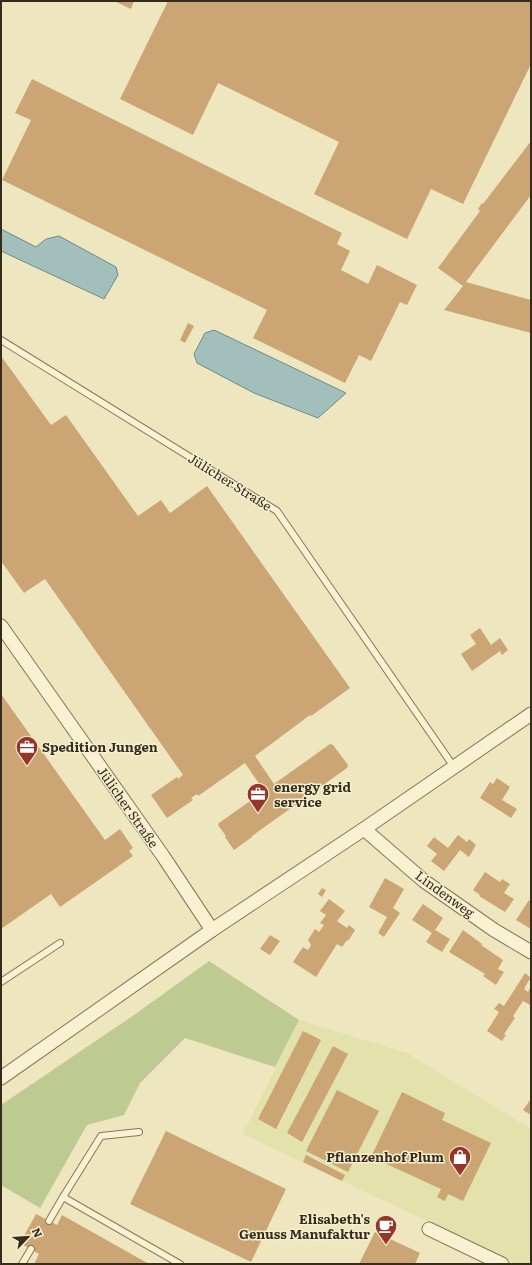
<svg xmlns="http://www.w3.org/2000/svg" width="532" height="1265" viewBox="0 0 532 1265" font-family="Literata,serif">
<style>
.farmland{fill:#e3e2ad}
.green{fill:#bdcb93}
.water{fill:#a2bfbb;stroke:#6a8d89}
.building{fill:#cca575}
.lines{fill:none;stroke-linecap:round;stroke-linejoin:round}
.lane-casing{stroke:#867758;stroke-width:8}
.street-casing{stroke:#867758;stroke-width:15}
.lane{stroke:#f9f2d2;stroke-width:6}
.street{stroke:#f9f2d2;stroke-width:13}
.labels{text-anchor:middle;stroke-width:3;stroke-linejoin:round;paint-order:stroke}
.street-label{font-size:13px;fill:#362c1c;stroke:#f5efcf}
.poi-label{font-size:13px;font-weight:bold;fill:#362c1c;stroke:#f5efcf;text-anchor:start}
</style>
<rect width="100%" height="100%" fill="#eee6bf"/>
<path class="farmland" d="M299 1020 407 1053 531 1129V1264H518L243 1134Z"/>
<path class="green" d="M209 961 299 1020 275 1067 185 1038 140 1083 124 1115 87 1125 40 1208 1 1185V1105L134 1015Z"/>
<g class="water">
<path d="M1 229 36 247 46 239 59 236 116 267 118 275 104 299 1 251Z"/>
<path d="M214 330 346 393 318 418 254 393 197 363 194 354 205 333Z"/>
</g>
<g class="building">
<path d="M114 1H134L131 9Z"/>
<path d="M168 1H531V64L463 204 431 189 407 239 314 194 339 142 218 83 193 135 120 99Z"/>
<path d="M32 79 342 233 337 244 350 251 341 270 347 273 368 284 377 265 417 285 407 305 400 302 371 361 359 355 345 383 253 338 267 310 2 180 31 120 15 113Z"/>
<path d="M531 141V195L466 282 531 300V333L444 310 463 286 438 268 480 211 478 209 482 203 483 204Z"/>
<path d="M188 323 194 326 185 343 180 340Z"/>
<path d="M1 356 51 425 66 415 138 516 161 500 170 513 207 486 350 688 311 716 310 715 255 756 274 784 330 744 333 745 348 765 347 768 252 836V837L234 850 225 837 226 836 218 825 219 823 264 791 245 763 198 796 197 794 191 798 193 800 167 818 151 795 177 777 178 779 183 775 45 579 24 593 1 561Z"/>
<path d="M480 628 491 645 500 638 508 650 502 655 500 651 472 671 461 654 476 644 470 635Z"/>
<path d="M1 694 105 840 120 829 133 848 129 851 133 856 60 907 51 894 1 929Z"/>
<path d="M497 778 510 787 502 800 517 809 511 818 480 798 490 782 493 784Z"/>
<path d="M458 835 467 842 469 839 476 845 469 857 460 850 444 871 431 861 437 854 427 846 434 837 448 848Z"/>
<path d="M485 872 500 882 502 879 510 884 504 893 514 899 505 912 479 896 480 895 473 890Z"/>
<path d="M385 878 404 889 393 908 400 913 384 937 378 933 387 917 369 907Z"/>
<path d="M322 888 326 890 322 897 318 894Z"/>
<path d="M329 899 345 911 337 921 347 928 349 925 355 930 348 941 347 940 342 947 337 944 316 977 293 962 303 947 308 950 311 945 308 940 315 929 319 932 324 925 320 923 326 915 320 911Z"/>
<path d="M529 900 531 902V929L516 920Z"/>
<path d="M423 904 443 918 435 930 450 939 442 952 426 942 432 933 412 920Z"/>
<path d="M463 930 482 944 481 945 503 960 498 969 504 972 496 985 483 976 485 974 449 952Z"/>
<path d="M270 935 280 941 270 955 260 949Z"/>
<path d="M525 973 531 978V981L529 980 524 989 528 992 531 986V1004L530 1005 523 1001 513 1016 515 1018 504 1034 506 1035 502 1041 487 1031 499 1012 494 1009 499 1003 504 1006Z"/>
<path d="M303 1031 321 1040 276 1129 258 1119Z"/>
<path d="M333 1046 348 1054 302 1142 287 1133Z"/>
<path d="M337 1090 379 1111 348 1172 306 1151Z"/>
<path d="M402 1092 445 1113 442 1120 491 1143 463 1201 448 1194 445 1201 437 1197 441 1189 371 1157Z"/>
<path d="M531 1099V1115L523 1110Z"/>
<path d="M166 1131 286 1189 251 1262 130 1204Z"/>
<path d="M306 1155 345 1175 342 1181 303 1162Z"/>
<path d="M36 1214 57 1225 62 1215 149 1264H34L39 1254 20 1243Z"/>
<path d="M375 1232 420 1253 415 1264H359Z"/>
</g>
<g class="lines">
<g class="lane-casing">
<g id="lane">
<path d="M1 340 277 511 454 767"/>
<path d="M1 982 60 943"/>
<path d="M139 1132 101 1136 63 1197 180 1264"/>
<path d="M49 1221 63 1197"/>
<path d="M22 1264 31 1249"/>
</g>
</g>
<g class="street-casing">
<g id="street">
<path d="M1 626 163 856 212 930"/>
<path d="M364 829 424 881 494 930 531 952"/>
<path d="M1 1078 212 930 364 829 531 714"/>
<path d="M429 1229 502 1264"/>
</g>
</g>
<use href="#lane" class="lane"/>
<use href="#street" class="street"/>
</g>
<defs>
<g id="office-pin" transform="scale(1.15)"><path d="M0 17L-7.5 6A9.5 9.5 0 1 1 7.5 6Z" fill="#953628" stroke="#f5efcf"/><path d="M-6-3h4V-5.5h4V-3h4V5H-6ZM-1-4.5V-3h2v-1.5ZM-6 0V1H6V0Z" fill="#fff"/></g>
<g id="shop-pin" transform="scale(1.15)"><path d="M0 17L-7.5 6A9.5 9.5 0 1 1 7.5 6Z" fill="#953628" stroke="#f5efcf"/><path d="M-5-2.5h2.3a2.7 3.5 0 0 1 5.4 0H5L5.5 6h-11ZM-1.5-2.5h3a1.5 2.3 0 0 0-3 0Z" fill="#fff"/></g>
<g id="cafe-pin" transform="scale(1.15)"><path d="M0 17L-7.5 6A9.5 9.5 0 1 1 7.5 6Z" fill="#953628" stroke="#f5efcf"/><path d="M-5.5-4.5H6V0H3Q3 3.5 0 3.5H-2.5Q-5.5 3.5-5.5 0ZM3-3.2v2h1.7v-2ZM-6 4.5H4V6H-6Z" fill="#fff"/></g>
</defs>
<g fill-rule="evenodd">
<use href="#office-pin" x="27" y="747"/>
<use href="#office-pin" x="258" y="794"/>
<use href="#shop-pin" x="460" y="1157"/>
<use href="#cafe-pin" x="386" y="1226"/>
</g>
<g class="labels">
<g class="street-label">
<text transform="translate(230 482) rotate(32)" y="5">Jülicher Straße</text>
<text transform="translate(128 807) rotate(55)" y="5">Jülicher Straße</text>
<text transform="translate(445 894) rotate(36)" y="5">Lindenweg</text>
</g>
<g class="poi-label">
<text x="42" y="752">Spedition Jungen</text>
<text x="274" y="792">energy grid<tspan x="274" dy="15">service</tspan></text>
<text x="444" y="1162" text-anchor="end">Pflanzenhof Plum</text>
<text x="370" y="1224" text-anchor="end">Elisabeth's<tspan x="370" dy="15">Genuss Manufaktur</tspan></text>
</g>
</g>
<rect width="532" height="1265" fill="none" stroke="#362c1c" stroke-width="4"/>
<g transform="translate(28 1237) rotate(65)" stroke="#f5efcf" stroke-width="3" paint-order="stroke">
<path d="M0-3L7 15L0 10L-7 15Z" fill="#362c1c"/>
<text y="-6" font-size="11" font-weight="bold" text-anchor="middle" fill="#362c1c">N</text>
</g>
</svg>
